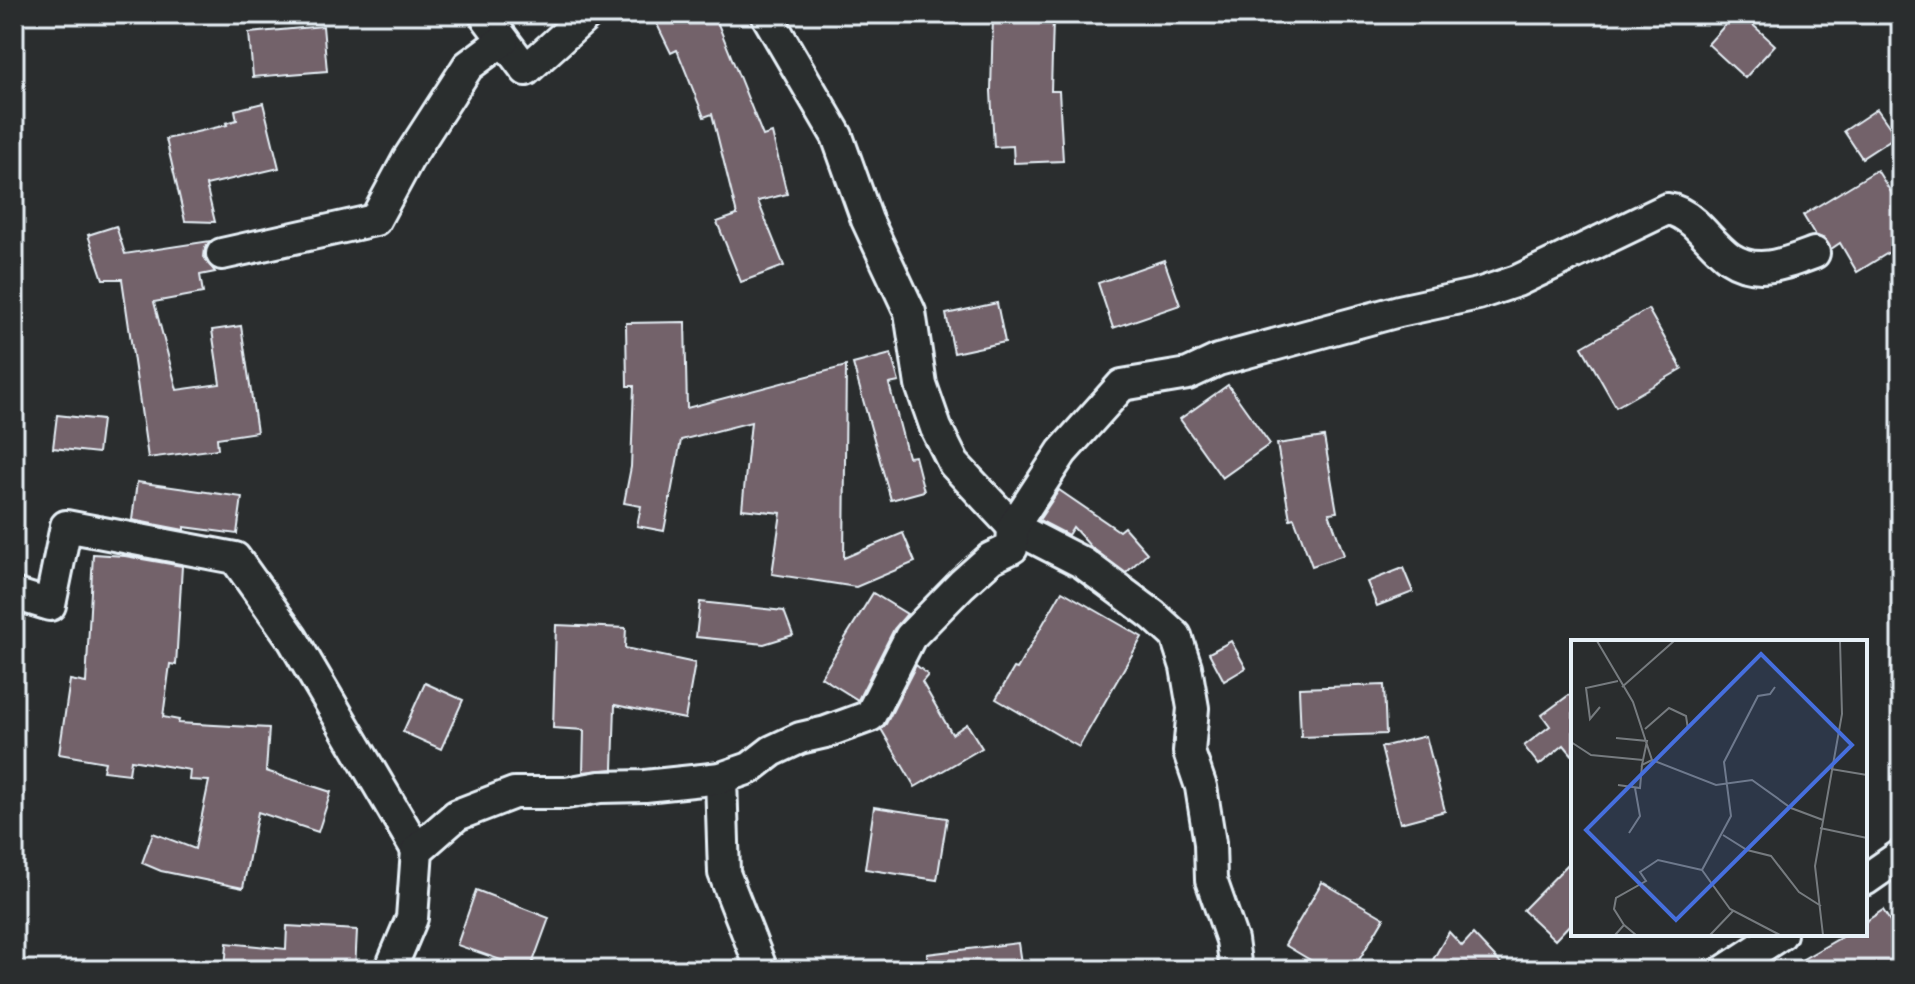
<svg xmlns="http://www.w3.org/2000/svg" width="1915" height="984" viewBox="0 0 1915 984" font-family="Itim,sans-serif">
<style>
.building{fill:#73626b;stroke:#e8f1f8;stroke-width:2}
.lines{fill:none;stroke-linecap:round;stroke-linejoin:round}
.minor-casing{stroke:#e8f1f8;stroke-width:36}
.minor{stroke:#2a2d2e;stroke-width:30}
.inset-road{fill:none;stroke:#767b7f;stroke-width:2}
.view{fill:#466fde;fill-opacity:0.15;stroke:#466fde;stroke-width:4}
.inset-edge{fill:none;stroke:#e8f1f8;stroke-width:4}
</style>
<rect width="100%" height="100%" fill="#2a2d2e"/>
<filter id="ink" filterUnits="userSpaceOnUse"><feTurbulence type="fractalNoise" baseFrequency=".0125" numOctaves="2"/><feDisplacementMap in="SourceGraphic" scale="16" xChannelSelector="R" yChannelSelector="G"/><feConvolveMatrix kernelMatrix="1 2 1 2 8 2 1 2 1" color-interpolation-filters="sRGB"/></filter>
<g filter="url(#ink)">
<g class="building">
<path d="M652 14H714L763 136 772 133 787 194 758 201 784 266 741 282 717 222 737 215 712 114 704 117 677 50 671 53Z"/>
<path d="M1735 14H1741L1775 45 1745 78 1708 44Z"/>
<path d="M993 17 1053 19 1051 91H1059L1063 161 1014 163 1013 146 994 147 991 91Z"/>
<path d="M323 26 327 71 253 77 249 33Z"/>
<path d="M263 103 279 168 206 185 215 222 185 221 166 139 227 125 226 123 237 120 235 110Z"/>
<path d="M1877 109 1896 136 1862 158 1844 131Z"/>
<path d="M1877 170 1901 208V245L1857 272 1840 243 1831 249 1825 239 1815 235 1803 215Z"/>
<path d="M116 226 125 254 210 241 205 248 204 257 215 272 200 275 203 293 154 302 177 390 220 384 212 330 241 326 257 432 217 438 218 449 148 458 122 279H103L88 235Z"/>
<path d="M1164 260 1180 305 1113 328 1098 283Z"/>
<path d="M997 303 1005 342 954 353 946 314Z"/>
<path d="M1648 309 1682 369 1616 407 1582 347Z"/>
<path d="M685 322 687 408 846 366 844 558 903 533 915 562 856 587 772 574 781 513 742 509 751 422 681 440 664 531 637 526 641 506 624 503 631 467 634 386H627L626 323Z"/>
<path d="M891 354 899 382 889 384 908 457 915 456 924 491 891 500 853 364Z"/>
<path d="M1228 385 1270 444 1222 478 1180 419Z"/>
<path d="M57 415 102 420 98 453 53 448Z"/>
<path d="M1324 437 1337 512 1329 513 1344 555 1312 566 1294 518 1290 519 1277 444Z"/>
<path d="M137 482 242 497 237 534 184 527V530L132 520Z"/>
<path d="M1059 490 1119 531 1124 527 1147 553 1126 573 1091 547 1073 527 1068 535 1039 520Z"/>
<path d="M93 554 125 556 182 566 176 665 170 664 163 717 179 720 178 723 269 728 266 771 331 792 318 832 258 812 243 888 161 871 142 863 153 833 195 849 209 781 189 780 190 770 131 760 129 774 103 771 105 762 59 754 70 680 86 683Z"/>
<path d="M1403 568 1413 592 1377 606 1367 582Z"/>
<path d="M1062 591 1142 637 1079 747 996 699 1014 668 1017 669Z"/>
<path d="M873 593 907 614 894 629 858 700 821 677Z"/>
<path d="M700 602 784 611 793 635 764 644 696 637Z"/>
<path d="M556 625 626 628 625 648 695 663 685 719 615 705 613 769 583 772 584 730 553 728Z"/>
<path d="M1231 641 1246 668 1224 681 1209 653Z"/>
<path d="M916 665 928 675 922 682 952 734 967 724 982 748 915 787 881 729 886 724Z"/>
<path d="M425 683 463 700 441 749 403 732Z"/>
<path d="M1384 685 1386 734 1301 737 1299 688Z"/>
<path d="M1573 692V756L1564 745 1539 765 1524 746 1550 726 1542 715Z"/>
<path d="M1426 736 1445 811 1400 823 1381 747Z"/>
<path d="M874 807 947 818 937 880 865 869Z"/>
<path d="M1573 859V921L1555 940 1523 910Z"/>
<path d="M1322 882 1384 918 1353 970H1327L1285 945Z"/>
<path d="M476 890 549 918 530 970 457 945Z"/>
<path d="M1883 910 1890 921 1901 912V970H1784L1847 934H1865V922Z"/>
<path d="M287 926 357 930 355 970H225L227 943 286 949Z"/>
<path d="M1449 932 1462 946 1473 934 1507 970H1427Z"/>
<path d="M1018 943 1022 970H928L927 954Z"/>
</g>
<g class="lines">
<g class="minor-casing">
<g id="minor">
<path d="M484 14 526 70 588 14"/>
<path d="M766 14 837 136 867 220 910 312 921 385 936 428 954 464 1013 527 1083 563 1153 615 1176 636 1186 667 1193 708 1189 752 1201 787 1210 843 1211 880 1232 940 1236 970"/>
<path d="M222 254 375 220 408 159 468 66 503 40"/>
<path d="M14 594 50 605 66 526 235 558 292 638 417 850"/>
<path d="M721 778 724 873 762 970"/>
<path d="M1865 880 1901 855"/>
<path d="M390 970 412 918 417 850 457 815 514 793H566L600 787 645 786 721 778 750 768 772 751 800 738 826 732 870 716 910 637 962 584 991 558 1012 548 1013 527 1062 452 1122 385 1188 374 1218 360 1399 311 1478 294 1517 281 1667 209C1677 210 1686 216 1694 223 1706 234 1717 249 1730 258 1757 276 1787 263 1814 253"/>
<path d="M1726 970 1781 934"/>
</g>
</g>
<use href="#minor" class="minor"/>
</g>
</g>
<g transform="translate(1571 640)">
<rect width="296" height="296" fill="#2a2d2e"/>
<path class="inset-road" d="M26 1 62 62 81 120 145 145 181 140 220 168 252 180M51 47 103 1M204 47 199 54 187 56 153 122 160 176 131 230 159 269 209 295M29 67 19 79 15 48 47 41M74 89 98 68 115 76 117 89M45 98 76 101 71 125 81 120M0 102 20 115 72 120M260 129 296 135M47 145 69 148 71 125M249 188 296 198M58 193 69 176 64 148M152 195 176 210 200 216 228 252 250 266M53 285 43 269 45 258 75 241 69 232 87 220 131 230M44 295 53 285 65 295M139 295 162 271M252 295 244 226 271 74 269 1"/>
<path class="view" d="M190 14 281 105 105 280 15 190Z"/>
<rect width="296" height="296" class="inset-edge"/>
</g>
<rect width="1915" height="984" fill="none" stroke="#2a2d2e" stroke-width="48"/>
<rect x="24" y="24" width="1867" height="936" fill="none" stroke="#e8f1f8" stroke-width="3" filter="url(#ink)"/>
</svg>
